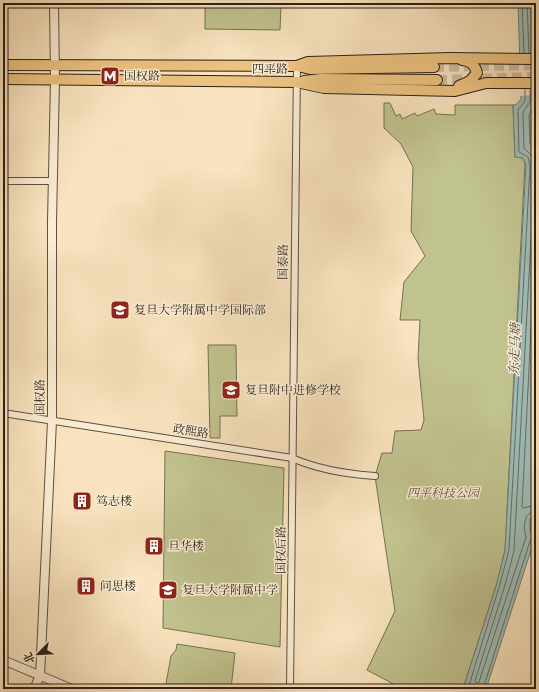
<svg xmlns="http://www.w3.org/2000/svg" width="539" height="692" viewBox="0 0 539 692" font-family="'IM FELL English','Noto Serif SC',serif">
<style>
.green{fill:#c1c38f;stroke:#767152}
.water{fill:#9fbeb8;stroke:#707e76}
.pier{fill:#f9e4bf}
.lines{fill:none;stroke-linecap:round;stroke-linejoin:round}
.shore{stroke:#646e66;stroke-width:1}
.primary-tunnel{stroke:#d0bd9d;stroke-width:10;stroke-dasharray:10 5;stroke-linecap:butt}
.minor-casing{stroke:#5e503f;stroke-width:8}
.tertiary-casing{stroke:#5e503f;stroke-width:10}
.primary-casing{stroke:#2a1f14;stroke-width:12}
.minor{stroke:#fbedd5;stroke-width:6}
.tertiary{stroke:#fbedd5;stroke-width:8}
.primary{stroke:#ecc280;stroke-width:10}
.labels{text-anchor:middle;stroke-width:3;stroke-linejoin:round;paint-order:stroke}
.street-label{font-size:12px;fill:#2a1f14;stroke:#fbedd5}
.poi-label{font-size:12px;fill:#2a1f14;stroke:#fbedd5;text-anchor:start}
.park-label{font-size:12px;font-style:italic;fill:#575039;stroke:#fbedd5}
.water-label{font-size:13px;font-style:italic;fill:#4d4f45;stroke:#fbedd5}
</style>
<rect width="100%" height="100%" fill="#f9e4bf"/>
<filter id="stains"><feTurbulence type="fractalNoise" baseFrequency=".005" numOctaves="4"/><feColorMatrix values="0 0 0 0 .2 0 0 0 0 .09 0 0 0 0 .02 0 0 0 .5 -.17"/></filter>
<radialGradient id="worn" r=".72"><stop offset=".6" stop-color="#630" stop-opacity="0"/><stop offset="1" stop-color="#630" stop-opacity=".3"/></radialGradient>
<g class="green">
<path d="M205 5 281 6 280 30 205 29Z"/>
<path d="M384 103H390L396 116 400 114 402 119 415 113 417 116 434 109 436 114 455 115V105H513L515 157 523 158 525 163 505 550 497 583 463 689H403L367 670 395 611 375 476 382 453H392L395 431 421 430 424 420 418 358 420 320H400L404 282 425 256 411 231 413 167 401 144 384 128Z"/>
<path d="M208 345H236L237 416H220V438H210Z"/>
<path d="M165 451 284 468 280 647 163 628Z"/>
<path d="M177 644 235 653 231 689H165L171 656 176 650Z"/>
</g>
<path class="water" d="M518 3H536V477L534 531 536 532V535L486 689H463L497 583 505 550 526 165 523 158 515 157 513 105 517 104 521 99Z"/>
<path class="pier" d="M518 55H536V95L519 96Z"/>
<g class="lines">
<g class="shore">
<path d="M522 3 524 53"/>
<path d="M527 3 529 53"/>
<path d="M533 3 535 53"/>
<path d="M530 89V102L523 112 524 148 532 156 535 166 514 551 505 585 475 681 477 683 479 682 526 537C523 528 523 512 536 511"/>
<path d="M536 101 529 115 530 144 536 150"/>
<path d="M536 231 522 507 524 508 536 505"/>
<path d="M468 689 500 584 509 550 530 166 528 157 519 152 518 110 525 101V89"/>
<path d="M483 689 530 541 533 537 530 532V519L536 516"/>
</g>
<g class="primary-tunnel">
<path d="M434 67 536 65"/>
<path d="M437 80 536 77"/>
</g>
<g class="minor-casing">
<g id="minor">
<path d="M3 181H53"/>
<path d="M3 413 292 458C319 470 346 474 375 476"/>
<path d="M290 689 297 66"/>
</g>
</g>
<g class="tertiary-casing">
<g id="tertiary">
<path d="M3 660 72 689"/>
<path d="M34 689 40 676 52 421V221L55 80 54 3"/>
</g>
</g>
<g class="primary-casing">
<g id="primary">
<path d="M3 65 297 66 308 62 450 58 536 59"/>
<path d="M297 66 310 69 434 67"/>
<path d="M3 79 296 82 324 88 455 91 486 83H536"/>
<path d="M304 81 321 79 437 80"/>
<path d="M459 86 470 81 477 73C475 65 471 61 462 60"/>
</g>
</g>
<use href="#minor" class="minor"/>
<use href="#tertiary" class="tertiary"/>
<use href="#primary" class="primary"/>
</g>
<defs>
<g id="metro-square" transform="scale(1)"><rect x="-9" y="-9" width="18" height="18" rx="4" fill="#8f2418" stroke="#fbedd5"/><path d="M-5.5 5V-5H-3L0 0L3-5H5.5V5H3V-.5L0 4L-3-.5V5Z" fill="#fff"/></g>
<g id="school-square" transform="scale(1)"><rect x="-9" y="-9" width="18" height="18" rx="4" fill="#8f2418" stroke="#fbedd5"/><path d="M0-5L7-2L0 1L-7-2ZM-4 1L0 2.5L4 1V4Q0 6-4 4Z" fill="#fff"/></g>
<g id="building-square" transform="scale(1)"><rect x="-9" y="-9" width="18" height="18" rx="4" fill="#8f2418" stroke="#fbedd5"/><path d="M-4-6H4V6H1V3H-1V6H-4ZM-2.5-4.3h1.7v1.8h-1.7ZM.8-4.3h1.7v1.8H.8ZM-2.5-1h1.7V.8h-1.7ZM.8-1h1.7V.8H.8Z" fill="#fff"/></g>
</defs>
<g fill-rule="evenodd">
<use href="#metro-square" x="110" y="76"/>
<use href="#school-square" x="120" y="310"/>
<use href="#school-square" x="231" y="390"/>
<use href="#building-square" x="82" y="501"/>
<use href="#building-square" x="154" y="546"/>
<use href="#building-square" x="86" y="586"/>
<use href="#school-square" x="168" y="590"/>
</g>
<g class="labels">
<g class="street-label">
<text x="270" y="73">四平路</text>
<text transform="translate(283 262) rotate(-89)" y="4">国泰路</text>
<text transform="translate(40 397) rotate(-90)" y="4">国权路</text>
<text transform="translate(191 431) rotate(9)" y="4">政熙路</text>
<text transform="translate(281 550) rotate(-90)" y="4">国权后路</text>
</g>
<g class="poi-label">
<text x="124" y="80">国权路</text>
<text x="134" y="314">复旦大学附属中学国际部</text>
<text x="245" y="394">复旦附中进修学校</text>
<text x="96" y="505">笃志楼</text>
<text x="168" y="550">旦华楼</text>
<text x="100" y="590">问思楼</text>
<text x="182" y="594">复旦大学附属中学</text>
</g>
<g class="park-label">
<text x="443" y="497">四平科技公园</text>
</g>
<g class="water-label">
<text transform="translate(514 349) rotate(-88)" y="5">东走马塘</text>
</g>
</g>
<rect width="539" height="692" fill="none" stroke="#f9e4bf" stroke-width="16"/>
<rect x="4" y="4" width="531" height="684" fill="none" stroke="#2a1f14" stroke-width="2"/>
<rect x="8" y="8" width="523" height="676" fill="none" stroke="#2a1f14"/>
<g transform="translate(38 654) rotate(246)" stroke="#fbedd5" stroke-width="3" paint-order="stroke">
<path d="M0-3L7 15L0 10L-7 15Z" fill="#2a1f14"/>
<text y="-6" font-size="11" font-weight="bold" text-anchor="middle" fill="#2a1f14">北</text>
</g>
<rect width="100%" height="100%" filter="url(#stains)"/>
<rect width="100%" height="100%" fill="url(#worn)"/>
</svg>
